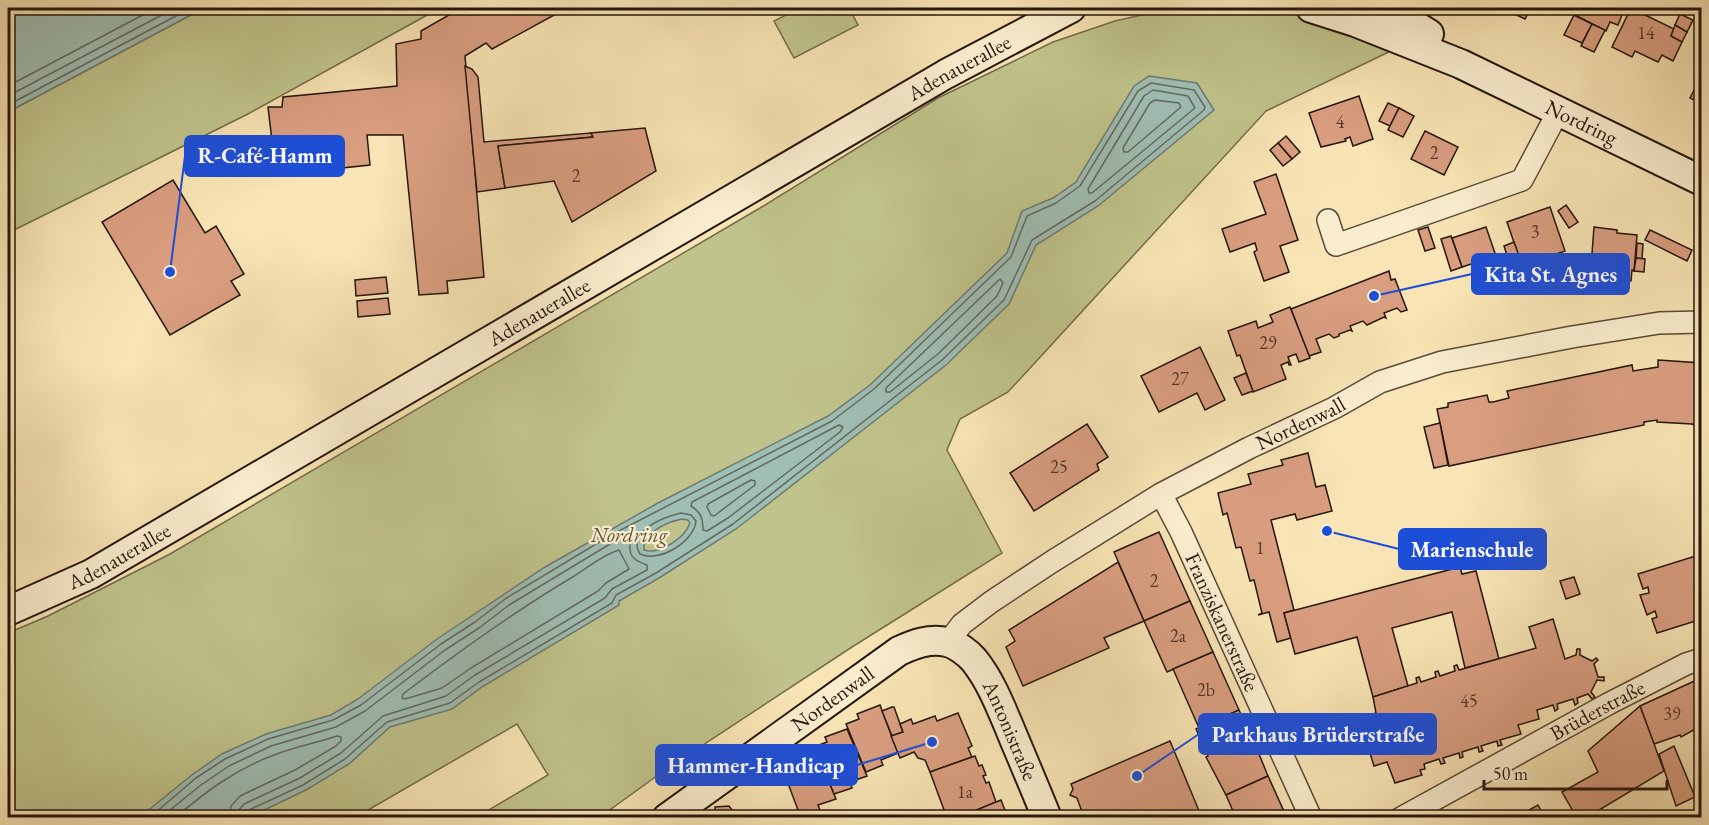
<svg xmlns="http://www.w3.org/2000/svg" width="1709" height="825" viewBox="0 0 1709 825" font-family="'EB Garamond',serif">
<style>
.green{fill:#c0c38b;stroke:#726c4c;stroke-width:1.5}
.water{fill:#9fbeb4;stroke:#6e7b72;stroke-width:1.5;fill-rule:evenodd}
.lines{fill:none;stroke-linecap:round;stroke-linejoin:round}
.shore{stroke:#626a61;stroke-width:1.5}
.building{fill:#d99e80;stroke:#25160e;stroke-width:1.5}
.street-casing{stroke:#5a4a38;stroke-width:24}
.secondary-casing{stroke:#25160e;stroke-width:32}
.street{stroke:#faedce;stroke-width:21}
.secondary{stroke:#faedce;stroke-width:28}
.labels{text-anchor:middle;stroke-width:4.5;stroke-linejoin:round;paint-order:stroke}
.number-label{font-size:18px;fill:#52382a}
.street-label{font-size:21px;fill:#25160e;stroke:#faedce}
.park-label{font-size:21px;font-style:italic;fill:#5b533a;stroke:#faedce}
.leader{fill:none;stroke:#1d4ed8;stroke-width:2}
.callout-dot{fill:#1d4ed8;stroke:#faedce;stroke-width:2}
.callout{fill:#1d4ed8;stroke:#1d4ed8;stroke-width:2}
.callout-label{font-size:22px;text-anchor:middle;font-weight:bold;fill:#fff}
</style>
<rect width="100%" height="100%" fill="#f8e4b4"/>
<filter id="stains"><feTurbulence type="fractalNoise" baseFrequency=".00333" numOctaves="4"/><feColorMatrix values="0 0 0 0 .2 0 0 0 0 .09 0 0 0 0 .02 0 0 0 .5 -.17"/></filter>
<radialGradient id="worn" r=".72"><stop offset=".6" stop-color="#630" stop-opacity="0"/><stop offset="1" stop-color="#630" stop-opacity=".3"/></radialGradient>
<g class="green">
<path d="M204 8H440L246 115 8 233V112Z"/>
<path d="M800 8H849L858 25 794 58 774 21Z"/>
<path d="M1173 8C1212 8 1251 6 1289 12 1326 19 1363 34 1399 47L1266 111 1008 392 960 419 947 450 1002 553 852 647 665 770 600 817H477L548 775 517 724 356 817 8 818V633L48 616 170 554 760 208 938 98 1053 42 1115 21Z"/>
</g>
<g class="water">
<path d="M8 8H204L8 112Z"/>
<path d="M1149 76 1197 83 1214 110 1098 206 1036 245 1009 304 946 365 736 529 659 578 619 601V605L482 687 452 709 390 727 349 764 306 790 258 813 243 818 140 817 193 774 222 754 266 734 331 715 358 699 437 639 545 567 658 503 828 416 870 385 1007 253 1022 211 1053 198 1076 182 1134 86ZM682 519 688 520 690 523C685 538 659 555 644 550V540C654 529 667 522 682 519Z"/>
</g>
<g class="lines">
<g class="shore">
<path d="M8 86 156 8"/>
<path d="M1153 90 1188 96 1195 108 1092 193H1089L1088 189 1144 96Z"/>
<path d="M8 96 175 8"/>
<path d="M1155 100 1179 103 1181 107 1128 152H1124L1123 148 1150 103Z"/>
<path d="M8 105 191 8"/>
<path d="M1000 279 1003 283 997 296 938 354 890 392H886V388Z"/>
<path d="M839 425 843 427 840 432 728 518 707 531 703 530C703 519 701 512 691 506L692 502Z"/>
<path d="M751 480 755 481V485L714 516 711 515 707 507 708 504Z"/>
<path d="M681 513 691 515 696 521C694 542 659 563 640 554 626 531 664 517 681 513Z"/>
<path d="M619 550 629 569 606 583 598 591 471 668 442 688 405 699 402 698 403 694C457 653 512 613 571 578 586 569 602 555 619 550Z"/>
<path d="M149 818 196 778 225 759 268 739 333 720 361 705 441 644 475 622 505 599 611 535 832 421 874 389 1011 257 1027 216 1056 203 1080 186 1138 91 1151 83 1194 90 1205 107 1204 110 1095 201 1032 240 1004 300 942 360 733 524 656 573 616 595 612 603 479 682 450 703 387 722 345 759 303 785 249 810 245 818"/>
<path d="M160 818 201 785 229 766 271 746 336 727 365 711 445 650 479 628 509 605 615 541 627 535 630 536C629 554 629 559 647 565V570L612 589 605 598 475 675 446 696 383 716 341 753 300 778 244 804 239 810 238 818"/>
<path d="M175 818C205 792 236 769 274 755 294 747 316 743 337 736L341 737V741L336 746 295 770 240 796 231 806 229 818"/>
</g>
</g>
<g class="building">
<path d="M461 8H469L472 15 486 8H567L492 49 486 43 465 56 484 277 447 281 448 293 419 295 403 135H367L370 165 276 175 268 107H282L283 97 397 86 396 44 421 39V31Z"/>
<path d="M1512 8H1531L1525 19 1510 12Z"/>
<path d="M1569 8H1607L1622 15 1618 25 1610 22 1606 31 1567 11Z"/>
<path d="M1631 8 1674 29 1671 36 1682 42 1673 61 1662 55 1658 62 1635 51 1632 57 1612 47Z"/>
<path d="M1680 14 1693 20 1687 32 1675 25Z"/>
<path d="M1574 15 1592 24 1582 43 1564 35Z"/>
<path d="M1592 24 1605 30 1594 52 1581 46Z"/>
<path d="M1675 25 1687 32 1682 42 1671 36Z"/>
<path d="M465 66 472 69 478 77 484 142 591 133 593 137 498 146 505 188 477 192Z"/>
<path d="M1702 75V104L1690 98Z"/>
<path d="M1359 96 1373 139 1353 146 1350 137 1345 139 1346 141 1321 147 1309 113Z"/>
<path d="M1388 103 1399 108 1390 126 1379 121Z"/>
<path d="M1399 108 1414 116 1403 137 1388 130Z"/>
<path d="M645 128 656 171 572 222 554 181 505 188 498 146 593 137 591 133Z"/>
<path d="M1425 131 1458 147 1444 175 1411 159Z"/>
<path d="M1286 136 1300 152 1292 159 1278 143Z"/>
<path d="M1278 143 1292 159 1283 166 1270 150Z"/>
<path d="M1276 174 1298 240 1280 246 1289 272 1264 281 1254 252 1257 250 1255 243 1230 252 1222 229 1266 214 1254 182Z"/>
<path d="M173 180 205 233 216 226 244 274 231 281 240 295 170 335 102 222Z"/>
<path d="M1566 205 1578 222 1569 228 1558 211Z"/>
<path d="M1550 207 1565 251 1522 266 1507 222Z"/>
<path d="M1428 227 1435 248 1425 251 1418 230Z"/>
<path d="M1486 227 1496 256 1462 267 1452 238Z"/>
<path d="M1594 227 1617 230V233L1637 235 1634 271 1632 270 1631 281 1614 279 1615 269 1591 267Z"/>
<path d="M1650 230 1692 250 1687 261 1645 240Z"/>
<path d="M1451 236 1462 267 1451 271 1441 239Z"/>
<path d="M1514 242 1522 264 1511 268 1504 246Z"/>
<path d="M1637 243 1643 244 1642 259 1636 258Z"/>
<path d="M1636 258 1645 259 1644 272 1634 271Z"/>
<path d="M1389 271 1391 280 1395 279 1407 310 1401 312 1397 308 1384 313 1386 318 1384 317 1367 325 1363 321 1350 326 1352 331 1350 330 1339 334V336L1334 338 1329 334 1316 339 1321 352 1309 356 1291 309Z"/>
<path d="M386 277 388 293 356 296 355 280Z"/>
<path d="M388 298 390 314 358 317 357 301Z"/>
<path d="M1290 307 1310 358 1299 362 1296 354 1288 357 1291 365H1289L1288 362 1281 365 1286 379 1253 392 1240 355 1237 356 1228 331 1256 321 1258 328 1273 322 1270 315Z"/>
<path d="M1200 347 1225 400 1205 410 1197 393 1159 412 1141 376Z"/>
<path d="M1658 360 1702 363V428L1692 424 1657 422V420L1644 422V425L1449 466 1437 409 1448 407V403L1487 395 1489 402H1493L1509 398 1507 391 1632 365 1633 371 1658 367Z"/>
<path d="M1246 373 1253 391 1242 395 1234 378Z"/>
<path d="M1440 423 1448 465 1434 468 1424 427Z"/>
<path d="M1087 424 1108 457 1097 464 1099 470 1034 511 1010 473Z"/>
<path d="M1308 453 1316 487 1325 485 1332 511 1297 520 1295 514 1271 520 1294 610 1284 613 1291 638 1277 642 1269 612 1258 615 1262 613 1254 580 1250 581 1241 547 1236 548 1227 513 1223 515 1218 493 1251 484 1248 474 1283 465 1281 460Z"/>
<path d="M1159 532 1190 601 1144 621 1114 552Z"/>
<path d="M1702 554V619L1657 633 1652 619 1657 617 1655 611 1647 615 1640 595 1649 593 1648 587 1643 589 1638 574Z"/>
<path d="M1118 562 1144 621 1104 638 1109 648 1023 686 1006 647 1015 641 1009 630Z"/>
<path d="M1460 567 1462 574 1476 571 1499 659 1465 668 1452 612 1392 628 1408 686 1373 697 1357 637 1295 654 1284 613Z"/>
<path d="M1574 577 1580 594 1566 599 1560 581Z"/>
<path d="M1190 601 1213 652 1167 672 1144 621Z"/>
<path d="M1553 619 1565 659 1576 655 1577 649H1580V655L1592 661 1596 658 1598 660 1594 664 1598 677H1604V681L1597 680 1591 692 1595 697 1592 699 1588 694 1577 698 1578 703 1575 705 1573 699 1557 704 1558 709 1555 711 1553 705 1537 710 1539 719 1518 725 1521 734 1500 740 1502 745 1498 746 1497 741 1481 746 1483 751 1479 752 1478 747 1462 752 1463 757 1460 758 1459 753 1443 758 1445 763 1441 764 1439 759 1424 764 1425 769 1420 770 1422 775 1395 783 1387 762 1374 766 1359 718 1376 713 1373 697 1417 683 1416 678 1419 677 1421 682 1436 677 1435 672 1438 671 1440 676 1455 671 1454 666 1457 665 1459 670 1536 648 1529 627Z"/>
<path d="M1213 652 1239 710 1199 728 1173 669Z"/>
<path d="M1701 678 1702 723 1699 724 1701 726 1681 737 1680 735 1654 744 1640 706Z"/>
<path d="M880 705 898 753 881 760 883 765 866 772 846 724 859 719 857 714Z"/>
<path d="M1640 706 1664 771 1586 818H1577L1562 792 1598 772 1588 751Z"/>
<path d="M892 707H894L903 732 892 736 882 711Z"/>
<path d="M1239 710 1251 737H1252L1268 776 1226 795 1206 757 1208 756 1196 729Z"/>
<path d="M958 713 972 746 968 748 972 757 930 772 925 760 918 758 914 752 900 758 891 736 903 732 900 724 911 719 913 724 935 716 937 721Z"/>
<path d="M847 729 867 776 850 782 852 788 834 794 814 747 827 742 825 737Z"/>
<path d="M1170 741 1202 818H1084L1079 815 1081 809 1077 798 1070 795 1073 789 1071 784Z"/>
<path d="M1674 746 1695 797 1676 806 1659 754Z"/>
<path d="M816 751 836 799 818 805 820 810 801 818 783 770 796 765 794 760Z"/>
<path d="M975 756 979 766 982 765 986 775 983 776 986 783 989 782 996 802 959 818H947L930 772Z"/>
<path d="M1268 776 1287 818H1236L1226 795Z"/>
<path d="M1001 800 1008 818H959V817Z"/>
<path d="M1538 805 1545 818H1515Z"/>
<path d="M729 806 738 818H715V807Z"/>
</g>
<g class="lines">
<g class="street-casing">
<g id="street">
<path d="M1328 220 1336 245 1522 180 1559 110"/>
<path id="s1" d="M1161 494 1181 532 1311 818"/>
<path id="s2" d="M948 642 962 624 991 602 1053 561 1161 494 1249 448 1334 408 1380 382 1442 362 1572 337 1659 323 1702 322"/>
<path id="s3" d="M1401 818 1610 703 1686 664 1702 659"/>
</g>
</g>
<g class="secondary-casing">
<g id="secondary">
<path id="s4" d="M1311 8 1355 22 1461 64 1702 181"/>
<path d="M1374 8 1416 26 1429 34"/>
<path id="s5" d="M8 611 91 574 946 74 1071 8"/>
<path id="s6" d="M667 818 899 651C914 644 930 638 947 642 956 644 968 653 974 660 990 680 1000 705 1010 729 1022 758 1035 788 1047 818"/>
</g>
</g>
<use href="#street" class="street"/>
<use href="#secondary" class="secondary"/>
</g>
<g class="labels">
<g class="number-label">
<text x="1646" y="39">14</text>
<text x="1340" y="128">4</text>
<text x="1434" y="159">2</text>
<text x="576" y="182">2</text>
<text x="1535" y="238">3</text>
<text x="1268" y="349">29</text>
<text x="1180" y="385">27</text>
<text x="1059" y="473">25</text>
<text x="1260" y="554">1</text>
<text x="1154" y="587">2</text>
<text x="1178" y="642">2a</text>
<text x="1206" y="696">2b</text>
<text x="1469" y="707">45</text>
<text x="1672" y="720">39</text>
<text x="965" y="798">1a</text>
</g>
<g class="street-label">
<text dy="7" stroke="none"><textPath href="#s5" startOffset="1096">Adenauerallee</textPath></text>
<text dy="7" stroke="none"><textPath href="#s4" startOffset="294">Nordring</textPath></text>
<text dy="7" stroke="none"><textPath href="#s5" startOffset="610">Adenauerallee</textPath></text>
<text dy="7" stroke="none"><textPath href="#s2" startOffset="417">Nordenwall</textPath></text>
<text dy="7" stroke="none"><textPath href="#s5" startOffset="124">Adenauerallee</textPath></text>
<text dy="7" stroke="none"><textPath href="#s1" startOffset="142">Franziskanerstraße</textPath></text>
<text dy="7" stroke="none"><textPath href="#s6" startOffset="204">Nordenwall</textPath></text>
<text dy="7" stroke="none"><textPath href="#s3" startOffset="224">Brüderstraße</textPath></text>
<text dy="7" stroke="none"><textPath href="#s6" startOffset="448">Antonistraße</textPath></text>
</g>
<g class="park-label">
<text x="629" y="542">Nordring</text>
</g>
</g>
<path class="leader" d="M170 272L185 156M1374 296L1472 274M1327 531L1399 549M1137 776L1199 734M932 742L857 765"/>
<g class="callout-dot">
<circle cx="170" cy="272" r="6"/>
<circle cx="1374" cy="296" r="6"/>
<circle cx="1327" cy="531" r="6"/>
<circle cx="1137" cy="776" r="6"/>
<circle cx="932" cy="742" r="6"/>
</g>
<g class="callout">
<rect x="185" y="136" width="159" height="40" rx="6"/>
<rect x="1472" y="254" width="157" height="40" rx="6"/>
<rect x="1399" y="529" width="147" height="40" rx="6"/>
<rect x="1199" y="714" width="237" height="40" rx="6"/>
<rect x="656" y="745" width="201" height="40" rx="6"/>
</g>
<g class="callout-label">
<text x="265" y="163">R-Café-Hamm</text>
<text x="1551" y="282">Kita St. Agnes</text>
<text x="1472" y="557">Marienschule</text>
<text x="1318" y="742">Parkhaus Brüderstraße</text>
<text x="756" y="773">Hammer-Handicap</text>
</g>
<rect width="1709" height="825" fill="none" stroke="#f8e4b4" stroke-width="30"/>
<rect x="9" y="9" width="1691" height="807" fill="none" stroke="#25160e" stroke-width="3"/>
<rect x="15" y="15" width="1679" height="795" fill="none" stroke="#25160e" stroke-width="1.5"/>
<path d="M1484 780v9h183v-9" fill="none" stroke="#25160e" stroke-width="3"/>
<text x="1493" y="780" font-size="18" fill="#25160e" stroke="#faedce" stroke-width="4.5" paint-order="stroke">50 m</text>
<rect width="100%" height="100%" filter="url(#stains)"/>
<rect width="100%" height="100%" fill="url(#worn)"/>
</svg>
